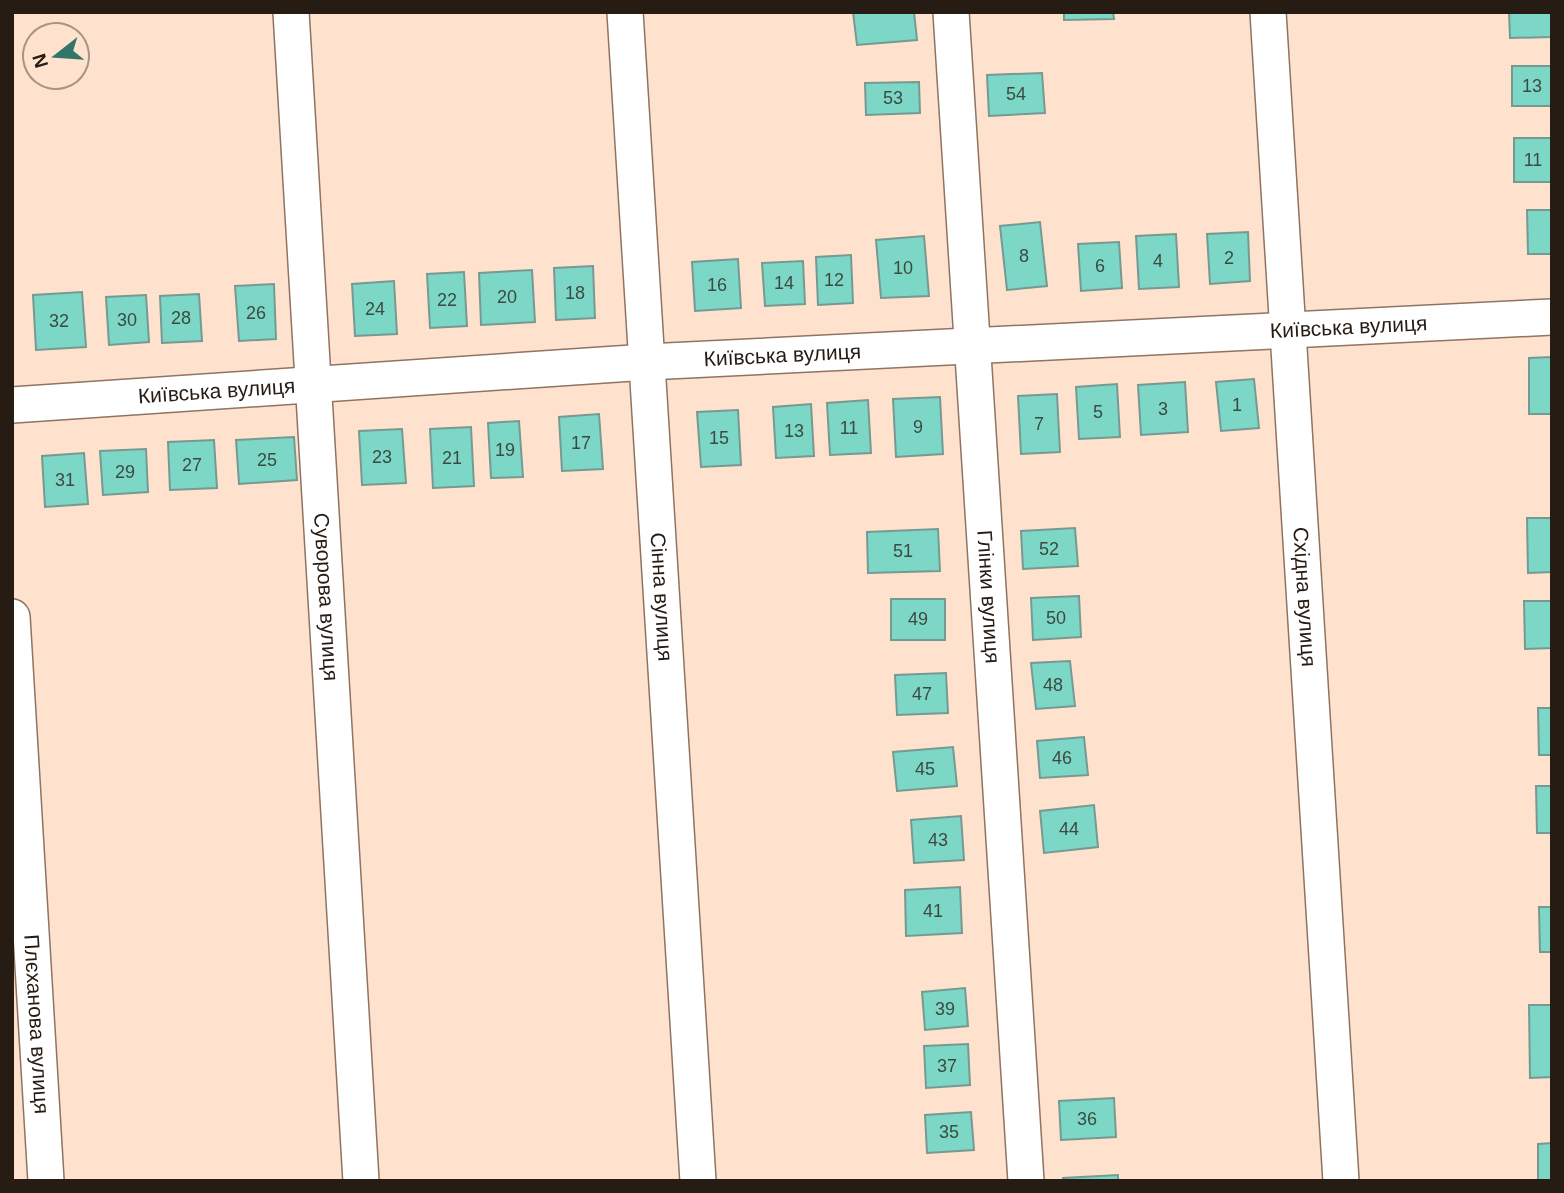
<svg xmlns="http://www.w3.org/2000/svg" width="1564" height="1193" viewBox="0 0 1564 1193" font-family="Helvetica,sans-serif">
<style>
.building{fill:#7cd7c6;stroke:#769a92;stroke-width:2}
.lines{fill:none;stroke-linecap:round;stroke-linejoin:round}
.street-casing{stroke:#8e7462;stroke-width:38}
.street{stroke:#fff;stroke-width:35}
.labels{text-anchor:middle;stroke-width:6;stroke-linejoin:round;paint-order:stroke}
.number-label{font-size:18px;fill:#3c4b40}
.street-label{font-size:21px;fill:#261c14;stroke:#ffe2ce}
</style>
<rect width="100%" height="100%" fill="#ffe2ce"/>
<g class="building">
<path d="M853 12H914L917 40 857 45Z"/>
<path d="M1064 12H1113L1114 19 1064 20Z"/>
<path d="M1509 12H1552V37L1510 38Z"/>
<rect x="1512" y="66" width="40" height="40"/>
<path d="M1042 73 1045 113 989 116 987 75Z"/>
<path d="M919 82 920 113 866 115 865 83Z"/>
<rect x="1514" y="138" width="38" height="44"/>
<path d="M1527 210H1552V254H1528Z"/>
<path d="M1040 222 1047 286 1007 290 1000 226Z"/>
<path d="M1248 232 1250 281 1210 284 1207 234Z"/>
<path d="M1176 234 1179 287 1139 289 1136 236Z"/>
<path d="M924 236 929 296 881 298 876 240Z"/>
<path d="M1119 242 1122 288 1081 291 1078 244Z"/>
<path d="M851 255 853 303 818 305 816 257Z"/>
<path d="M738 259 741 308 695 311 692 262Z"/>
<path d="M803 261 805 304 765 306 762 263Z"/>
<path d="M593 266 595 318 556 320 554 268Z"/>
<path d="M532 270 535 322 481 325 479 273Z"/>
<path d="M464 272 467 326 430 328 427 274Z"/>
<path d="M394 281 397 334 355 336 352 284Z"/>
<path d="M274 284 276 339 239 341 235 286Z"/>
<path d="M82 292 86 347 36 350 33 295Z"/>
<path d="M199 294 202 341 162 343 160 296Z"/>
<path d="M146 295 149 342 109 345 106 297Z"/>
<path d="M1552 357V414H1529V358Z"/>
<path d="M1254 379 1259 428 1221 431 1216 382Z"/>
<path d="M1185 382 1188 432 1141 435 1138 385Z"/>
<path d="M1117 384 1120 437 1079 439 1076 387Z"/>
<path d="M1057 394 1060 452 1021 454 1018 396Z"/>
<path d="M940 397 943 454 896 457 893 399Z"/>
<path d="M868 400 871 453 830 455 827 403Z"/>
<path d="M811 404 814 456 776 458 773 407Z"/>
<path d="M738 410 741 465 701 467 697 412Z"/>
<path d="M599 414 603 469 562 471 559 417Z"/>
<path d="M519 421 523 477 491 478 488 423Z"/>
<path d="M471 427 474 486 433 488 430 429Z"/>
<path d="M402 429 406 483 362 485 359 431Z"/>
<path d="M294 437 297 480 239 484 236 440Z"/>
<path d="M214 440 217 488 170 490 168 442Z"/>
<path d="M146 449 148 492 103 495 100 451Z"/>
<path d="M84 453 88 504 45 507 42 456Z"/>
<path d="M1527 518H1552V572L1528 573Z"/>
<path d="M1075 528 1078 566 1023 569 1021 531Z"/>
<path d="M938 529 940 571 868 573 867 532Z"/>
<path d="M1079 596 1081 637 1033 640 1031 598Z"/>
<rect x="891" y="599" width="54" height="41"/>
<path d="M1524 601H1552V648L1525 649Z"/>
<path d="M1070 661 1075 706 1036 709 1031 663Z"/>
<path d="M946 673 948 713 897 715 895 675Z"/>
<path d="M1538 708H1552V755H1539Z"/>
<path d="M1084 737 1088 775 1040 778 1037 741Z"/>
<path d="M953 747 957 786 897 791 893 752Z"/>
<path d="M1536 786H1552V833H1537Z"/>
<path d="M1094 805 1098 847 1044 853 1040 811Z"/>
<path d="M961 816 964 860 914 863 911 820Z"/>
<path d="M960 887 962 933 906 936 905 890Z"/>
<path d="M1539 907H1552V952H1540Z"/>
<path d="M965 988 968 1026 925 1030 922 992Z"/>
<path d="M1529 1005H1552V1077L1530 1078Z"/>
<path d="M968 1044 970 1085 926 1088 924 1046Z"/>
<path d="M1114 1098 1116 1137 1061 1140 1059 1101Z"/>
<path d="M971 1112 974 1150 927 1153 925 1115Z"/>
<path d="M1552 1143V1181H1538V1144Z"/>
<path d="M1118 1175V1181H1063V1178Z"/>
</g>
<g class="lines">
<g class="street-casing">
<g id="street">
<path id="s1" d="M291 12 361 1181"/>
<path id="s2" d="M625 12 698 1181"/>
<path id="s3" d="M951 12 1026 1181"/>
<path id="s4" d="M1268 12 1341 1181"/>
<path id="s5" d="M12 405 647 362 1552 317"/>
<path id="s6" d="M12 617 46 1181"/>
</g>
</g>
<use href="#street" class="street"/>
</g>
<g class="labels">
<g class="number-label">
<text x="1532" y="92">13</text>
<text x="1016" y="100">54</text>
<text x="893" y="104">53</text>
<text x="1533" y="166">11</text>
<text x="1024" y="262">8</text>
<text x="1229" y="264">2</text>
<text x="1158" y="267">4</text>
<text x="1100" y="272">6</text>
<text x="903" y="274">10</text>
<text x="834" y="286">12</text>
<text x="784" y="289">14</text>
<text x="717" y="291">16</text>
<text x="575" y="299">18</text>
<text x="507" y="303">20</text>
<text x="447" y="306">22</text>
<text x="375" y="315">24</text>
<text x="256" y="319">26</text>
<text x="181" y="324">28</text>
<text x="127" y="326">30</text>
<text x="59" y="327">32</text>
<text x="1237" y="411">1</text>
<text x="1163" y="415">3</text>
<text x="1098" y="418">5</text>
<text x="1039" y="430">7</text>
<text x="918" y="433">9</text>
<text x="849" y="434">11</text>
<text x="794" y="437">13</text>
<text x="719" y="444">15</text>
<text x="581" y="449">17</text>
<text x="505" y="456">19</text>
<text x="382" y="463">23</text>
<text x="452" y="464">21</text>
<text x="267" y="466">25</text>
<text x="192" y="471">27</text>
<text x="125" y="478">29</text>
<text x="65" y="486">31</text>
<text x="1049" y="555">52</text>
<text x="903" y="557">51</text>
<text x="1056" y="624">50</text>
<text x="918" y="625">49</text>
<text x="1053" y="691">48</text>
<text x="922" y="700">47</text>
<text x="1062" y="764">46</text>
<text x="925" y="775">45</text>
<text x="1069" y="835">44</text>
<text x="938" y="846">43</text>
<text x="933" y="917">41</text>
<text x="945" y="1015">39</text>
<text x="947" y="1072">37</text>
<text x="1087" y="1125">36</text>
<text x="949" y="1138">35</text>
</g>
<g class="street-label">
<text dy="7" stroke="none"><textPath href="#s5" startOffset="1339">Київська вулиця</textPath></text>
<text dy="7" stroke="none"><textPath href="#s5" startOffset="772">Київська вулиця</textPath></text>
<text dy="7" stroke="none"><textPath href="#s5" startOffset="205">Київська вулиця</textPath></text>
<text dy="7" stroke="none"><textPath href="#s1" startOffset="586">Суворова вулиця</textPath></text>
<text dy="7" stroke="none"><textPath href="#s2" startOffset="586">Сінна вулиця</textPath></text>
<text dy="7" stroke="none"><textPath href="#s3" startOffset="586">Глінки вулиця</textPath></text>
<text dy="7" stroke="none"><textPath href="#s4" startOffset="586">Східна вулиця</textPath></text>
<text dy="7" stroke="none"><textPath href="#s6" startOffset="408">Плєханова вулиця</textPath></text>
</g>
</g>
<rect width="1564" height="1193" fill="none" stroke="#261c14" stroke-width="28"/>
<g transform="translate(56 56) rotate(253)"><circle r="33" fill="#ffe2ce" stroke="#a89384" stroke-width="2"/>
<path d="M0-5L12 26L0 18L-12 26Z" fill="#32766a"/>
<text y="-10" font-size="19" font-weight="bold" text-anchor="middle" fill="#261c14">N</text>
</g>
</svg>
